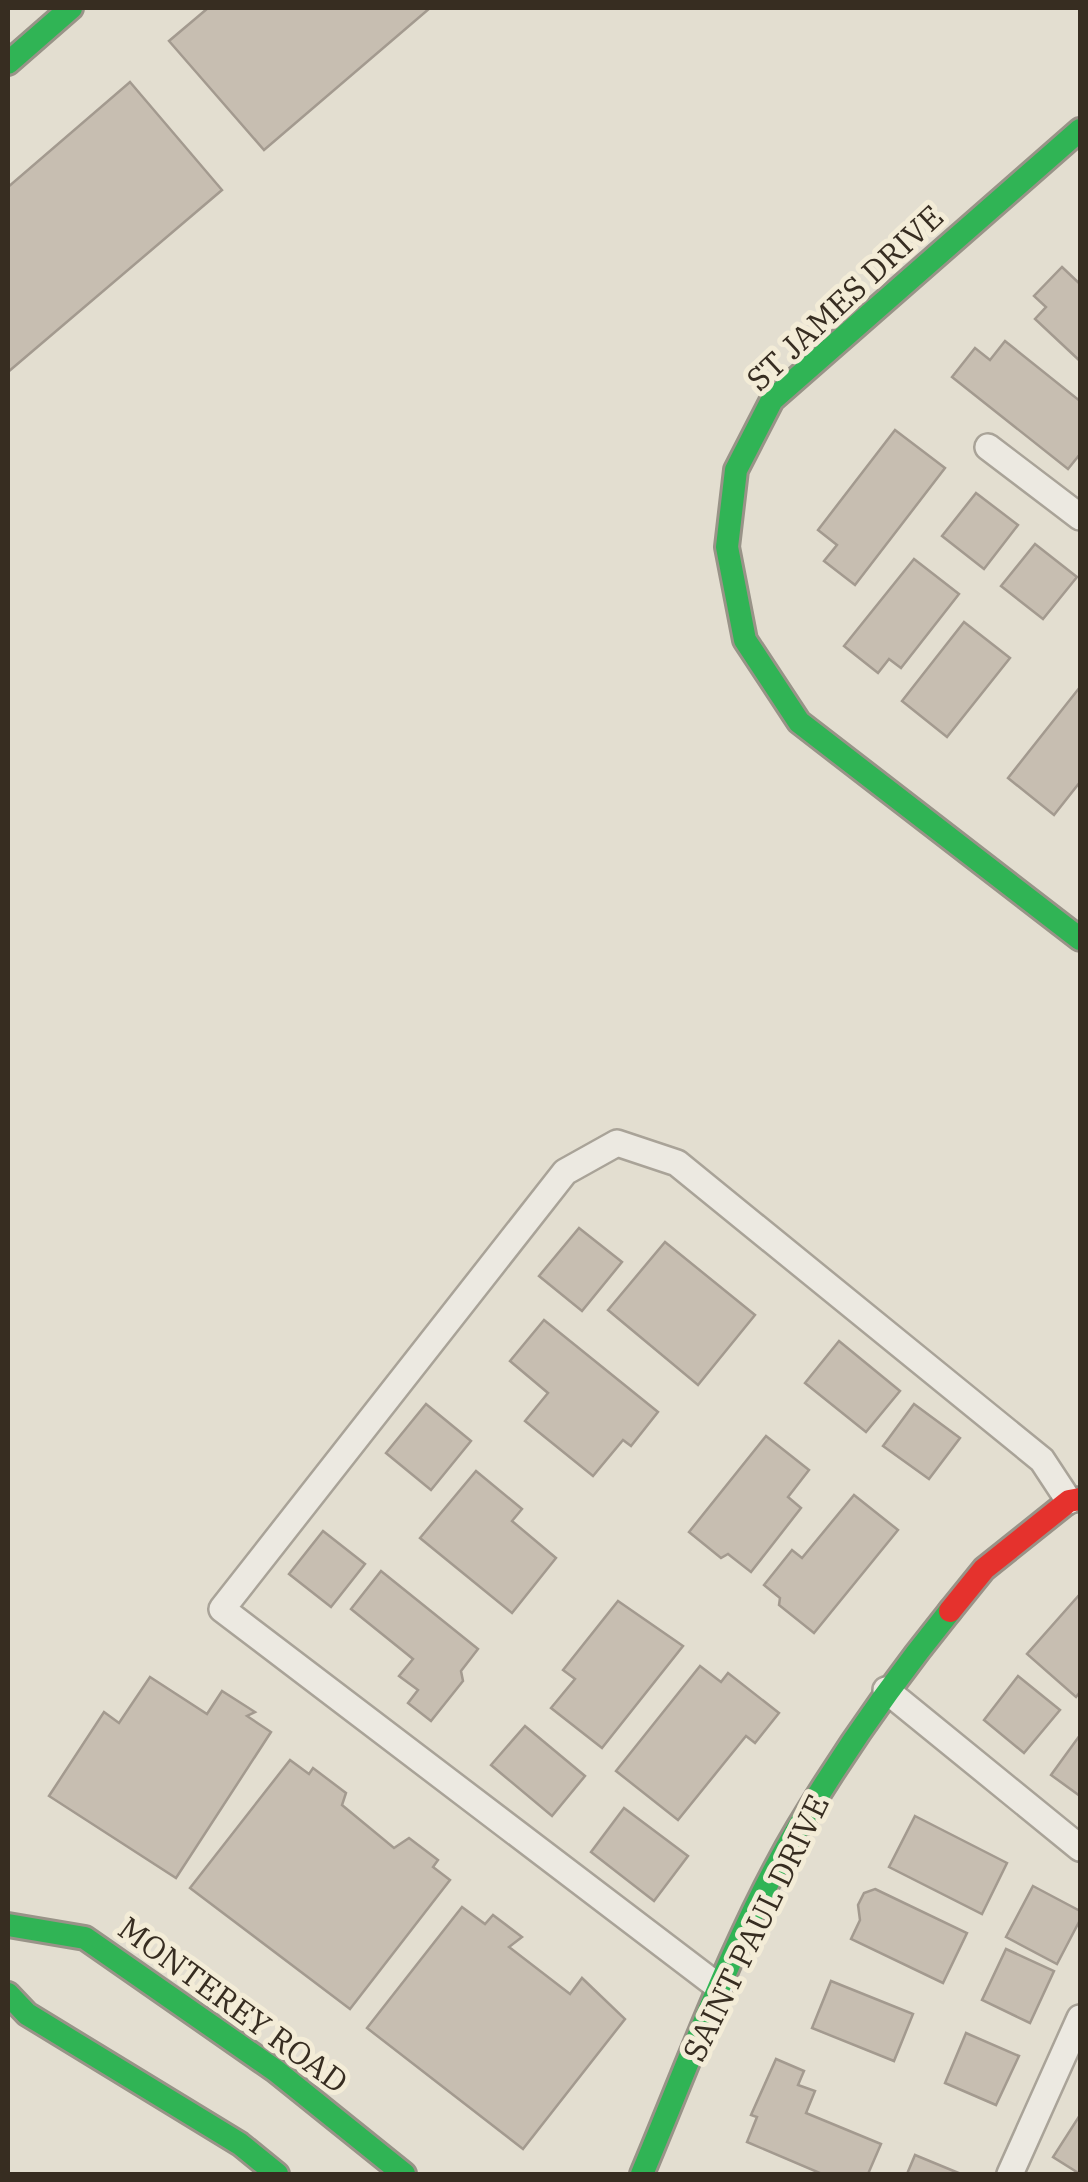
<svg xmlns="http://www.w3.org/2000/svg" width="1088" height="2182" viewBox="0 0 1088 2182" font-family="'IBM Plex Serif',serif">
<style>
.building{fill:#c7beb1;stroke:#a39a8f;stroke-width:2.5}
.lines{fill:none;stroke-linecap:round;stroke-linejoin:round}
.lane-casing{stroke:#a9a398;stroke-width:30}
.fast-casing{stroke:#999388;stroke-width:28}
.jam-casing{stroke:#999388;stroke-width:28}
.lane{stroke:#ece9e1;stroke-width:25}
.fast{stroke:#30b455;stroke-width:22}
.jam{stroke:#e5322d;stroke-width:22}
.labels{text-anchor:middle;stroke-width:10;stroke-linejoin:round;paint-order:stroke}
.street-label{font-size:32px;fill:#372d21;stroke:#f3ecd7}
</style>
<rect width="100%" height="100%" fill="#e3ded0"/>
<g class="building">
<path d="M208 8H430L264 150 169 41Z"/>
<path d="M130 82 222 190 8 372V187Z"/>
<path d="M1062 267 1080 284V361L1035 319 1046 307 1034 296Z"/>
<path d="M1005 341 1080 401V454L1068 469 952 377 975 348 990 360Z"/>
<path d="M895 430 945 468 855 585 824 561 837 545 818 530Z"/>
<path d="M976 493 1018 525 984 569 942 536Z"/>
<path d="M1035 544 1077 577 1043 619 1001 586Z"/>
<path d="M914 559 959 594 901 668 889 659 878 673 844 646Z"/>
<path d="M964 622 1010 658 947 737 902 701Z"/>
<path d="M1080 687V782L1054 815 1008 778Z"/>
<path d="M579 1228 622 1262 582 1311 539 1276Z"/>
<path d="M665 1242 755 1315 698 1385 608 1310Z"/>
<path d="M544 1320 658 1412 631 1446 623 1440 593 1476 525 1421 548 1393 510 1361Z"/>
<path d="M839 1341 900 1391 866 1432 805 1383Z"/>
<path d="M426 1404 471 1441 431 1490 386 1453Z"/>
<path d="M914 1404 960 1438 929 1479 883 1446Z"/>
<path d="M766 1436 809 1470 788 1497 801 1508 751 1572 728 1554 721 1558 689 1532Z"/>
<path d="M476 1471 522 1509 512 1521 556 1558 512 1613 420 1538Z"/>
<path d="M854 1495 898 1530 814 1633 779 1605 780 1598 764 1585 792 1550 802 1558Z"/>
<path d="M323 1531 365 1564 331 1607 289 1574Z"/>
<path d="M381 1571 478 1649 461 1671 463 1681 431 1721 408 1703 418 1690 399 1676 413 1659 351 1609Z"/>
<path d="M1080 1594V1692L1076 1697 1027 1654Z"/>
<path d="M618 1601 683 1646 602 1748 551 1708 575 1679 563 1670Z"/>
<path d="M700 1666 721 1682 728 1673 779 1713 755 1743 746 1736 678 1820 616 1771Z"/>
<path d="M1018 1676 1060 1710 1024 1753 984 1720Z"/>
<path d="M150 1677 207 1714 222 1691 255 1712 247 1716 271 1732 176 1878 49 1796 104 1712 119 1723Z"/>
<path d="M525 1726 585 1776 552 1816 491 1765Z"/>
<path d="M1080 1735V1796L1051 1775Z"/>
<path d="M290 1760 309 1774 313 1768 346 1793 342 1805 394 1848 409 1838 438 1860 433 1867 450 1880 350 2009 190 1888Z"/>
<path d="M624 1808 688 1856 654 1901 591 1852Z"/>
<path d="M915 1816 1007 1863 982 1914 889 1867Z"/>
<path d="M1033 1886 1080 1911V1920L1057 1964 1006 1937Z"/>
<path d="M875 1889 967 1933 943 1983 851 1939 860 1920 858 1905 864 1893Z"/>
<path d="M462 1907 485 1924 493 1915 522 1937 509 1947 570 1994 582 1978 625 2019 523 2149 367 2028Z"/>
<path d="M1006 1949 1054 1971 1030 2023 982 2000Z"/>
<path d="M831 1981 913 2014 894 2061 812 2028Z"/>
<path d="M966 2033 1019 2056 996 2105 945 2083Z"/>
<path d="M776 2059 804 2071 798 2085 815 2091 806 2113 881 2144 868 2174H822L747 2142 757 2117 751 2115Z"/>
<path d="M1080 2115V2174L1053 2157Z"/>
<path d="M915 2155 961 2174H907Z"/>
</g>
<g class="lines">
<g class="lane-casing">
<g id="lane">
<path d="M988 447 1080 517"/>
<path d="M886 1690 1080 1848"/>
<path d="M720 1988 222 1609 565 1172 617 1143 677 1163 1042 1460 1069 1501"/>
<path d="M1010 2174 1080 2018"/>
</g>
</g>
<g class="fast-casing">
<g id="fast">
<path d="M8 63 71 8"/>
<path d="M1080 130 772 400 736 470 727 547 745 640 799 722 1080 939"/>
<path d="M8 1925 85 1938 276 2071 404 2174"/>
<path d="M8 1994 27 2014 240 2144 277 2174"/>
<path d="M642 2174C690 2060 735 1934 798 1828 844 1751 894 1680 950 1611"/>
</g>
</g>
<g class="jam-casing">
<path id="jam" d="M950 1611 984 1569 1069 1501 1080 1499"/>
</g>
<use href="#lane" class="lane"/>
<use href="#fast" class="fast"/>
<use href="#jam" class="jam"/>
</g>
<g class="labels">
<g class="street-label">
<text transform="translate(845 298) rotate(-43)" y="11">ST JAMES DRIVE</text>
<text transform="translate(756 1928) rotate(-64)" y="11">SAINT PAUL DRIVE</text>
<text transform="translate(233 2005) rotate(36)" y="11">MONTEREY ROAD</text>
</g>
</g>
<rect width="1088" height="2182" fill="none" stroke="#372d21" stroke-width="20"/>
</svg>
